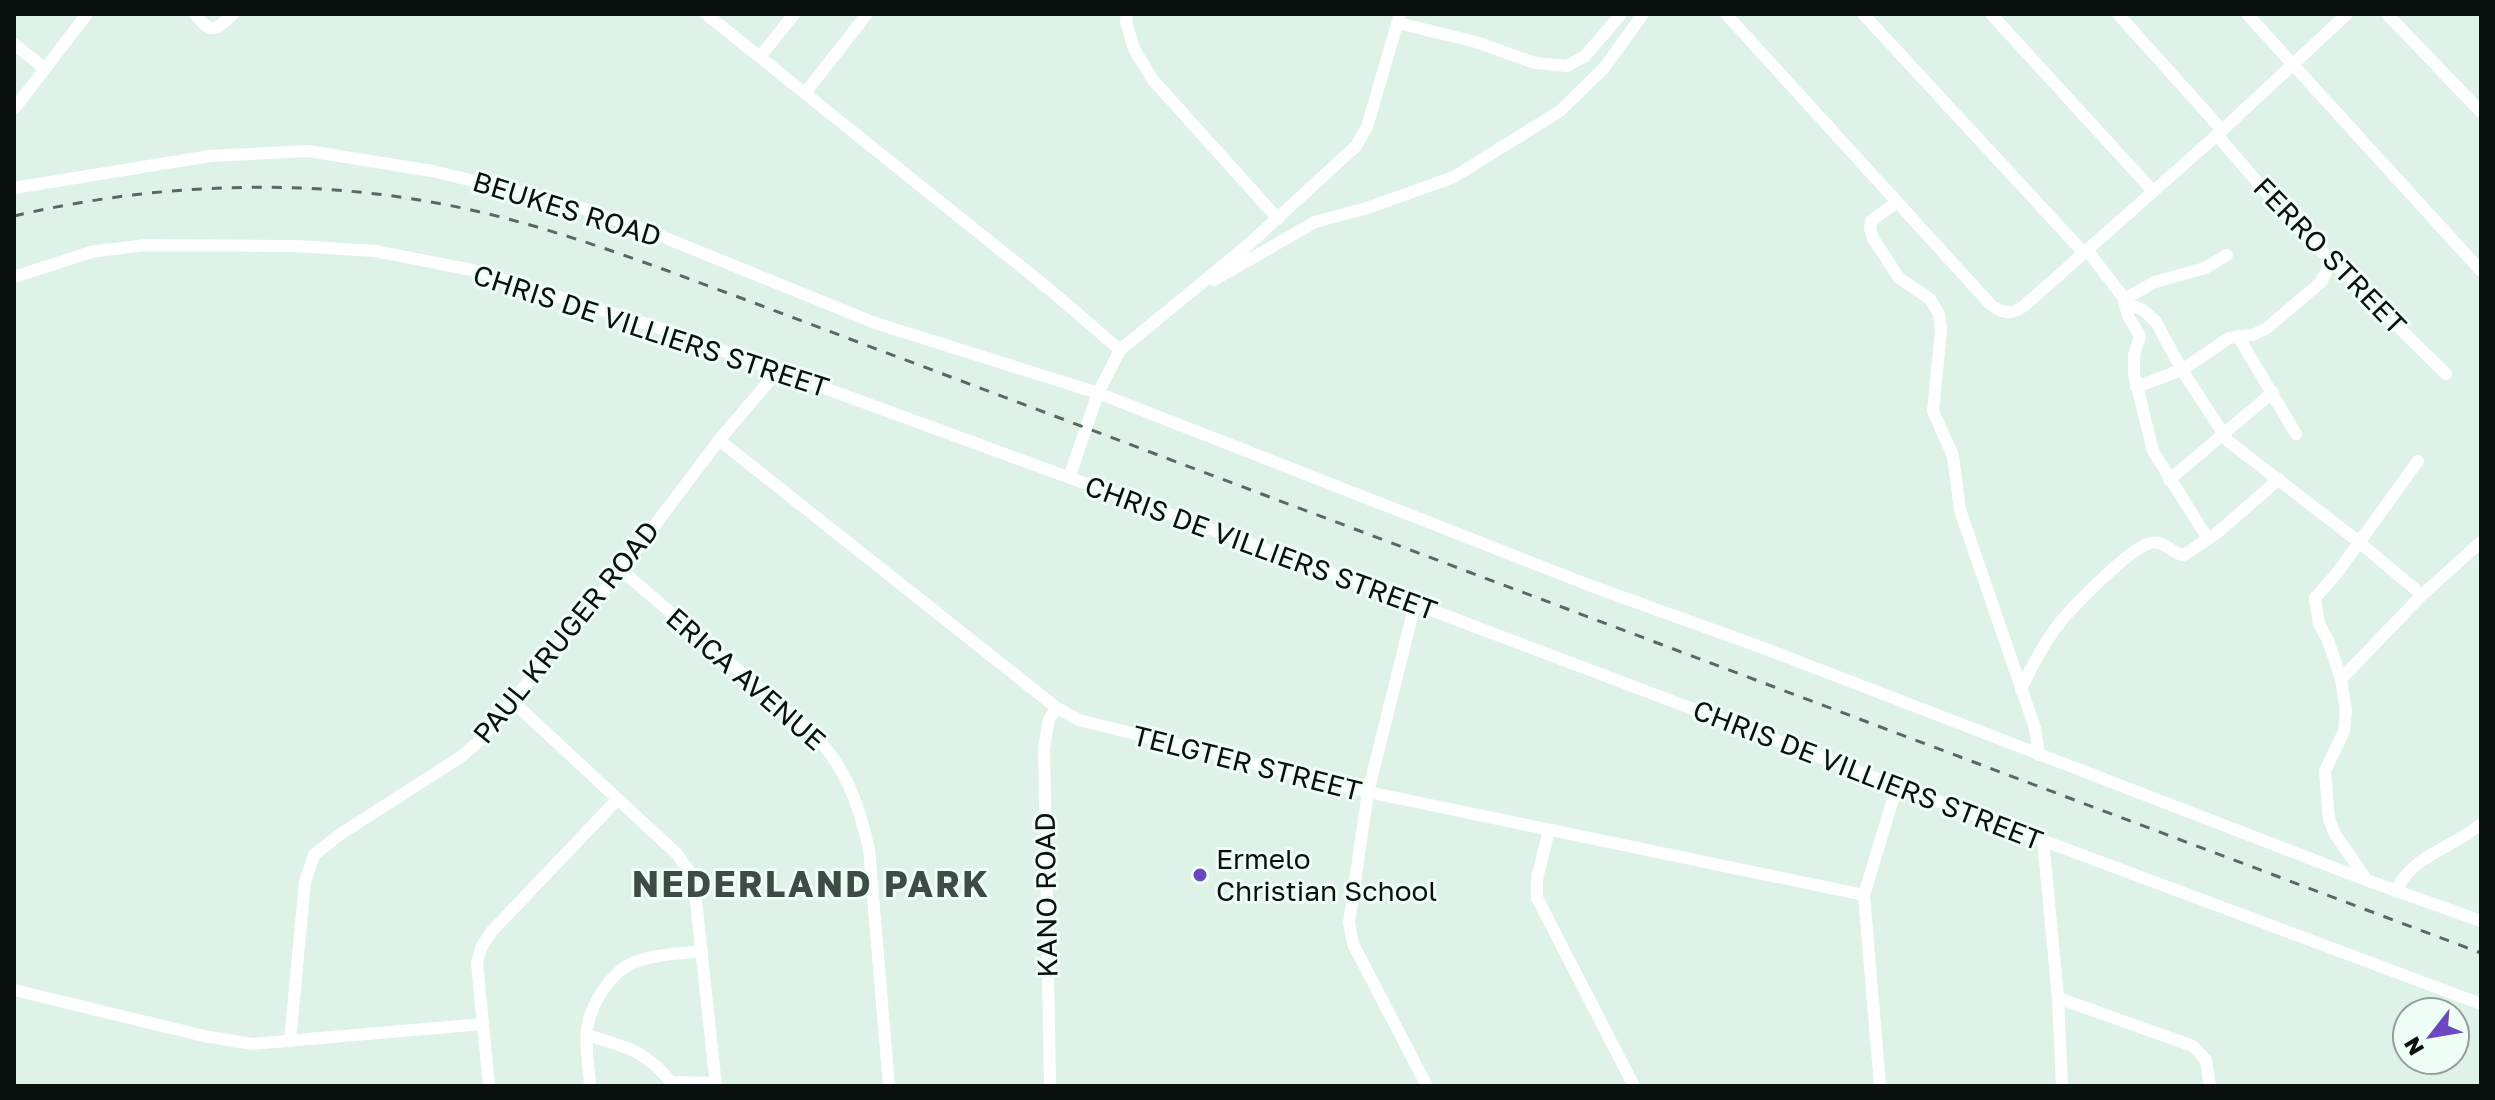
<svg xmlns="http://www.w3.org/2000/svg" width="2495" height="1100" viewBox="0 0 2495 1100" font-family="'Golos Text',sans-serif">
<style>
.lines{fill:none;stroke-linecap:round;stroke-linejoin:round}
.minor{stroke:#fff;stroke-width:12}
.rail{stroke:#5c6761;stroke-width:3;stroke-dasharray:10 10;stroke-linecap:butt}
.poi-dot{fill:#6b48c1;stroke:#effef5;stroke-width:3}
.labels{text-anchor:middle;stroke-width:6;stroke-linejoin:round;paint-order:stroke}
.street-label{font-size:28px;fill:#0a100d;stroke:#effef5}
.poi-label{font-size:28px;fill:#0a100d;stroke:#effef5;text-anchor:start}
.district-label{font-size:36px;font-weight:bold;letter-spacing:2px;fill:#3e4d44;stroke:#effef5}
</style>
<rect width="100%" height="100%" fill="#dff2e7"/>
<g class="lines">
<g class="minor">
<path d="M195 14C212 35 215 31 233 14"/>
<path d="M706 14 1049 289 1120 350"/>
<path d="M1127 14 1126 22 1134 49 1153 80 1278 219"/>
<path d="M1726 14 1991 305C2003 314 2012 315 2024 306L2217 135 2347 14"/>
<path d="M1863 14 2084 253"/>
<path d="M1991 14 2153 191"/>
<path d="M2118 14 2222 130"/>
<path d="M2247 14 2481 271"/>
<path d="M2387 14 2481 112"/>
<path d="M1398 23 1476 42 1535 63 1567 66 1585 56 1621 14"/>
<path d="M14 44 44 68"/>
<path d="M760 57 794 14"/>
<path d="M805 93 867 14"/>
<path d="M14 109 87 14"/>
<path d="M2217 135 2290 220 2446 374"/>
<path d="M14 188 210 156 308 151 432 171 570 204 641 228 875 323 1098 393 1594 587 1766 649 2366 880 2481 921"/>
<path d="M1897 202 1871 221 1870 228 1873 238 1899 278 1930 299 1939 314 1941 330 1933 411 1953 456 1960 510 2035 728 2039 755"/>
<path d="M2087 250 2123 297 2128 316 2140 336 2134 355V374L2153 451 2208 539"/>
<path d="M14 277 91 252 145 245 295 246 375 251 472 270 666 330 778 371 1415 604 1897 786 2481 1004"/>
<path d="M1214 280 1315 222 1367 208 1454 177 1560 111 1604 68 1643 14"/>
<path d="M2124 299 2155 282 2205 268 2227 255"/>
<path d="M2125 303 2143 310 2156 322 2182 370 2228 441 2359 542 2422 595"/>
<path d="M2238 336 2296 434"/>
<path d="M2136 387 2182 370 2229 338 2253 335 2267 328 2321 282 2332 262"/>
<path d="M719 440 1057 708 1079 720 1368 792 1864 895"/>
<path d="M1069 478 1098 393 1120 350 1248 245 1356 146 1367 127 1400 14"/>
<path d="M2169 480 2273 392"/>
<path d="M621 570 811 732C845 764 859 805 869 849L889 1086"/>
<path d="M1415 604 1368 792 1349 923 1353 944 1427 1086"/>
<path d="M2341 679 2422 595 2481 542"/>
<path d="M2021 689C2031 668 2041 648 2055 629 2068 611 2131 546 2151 543 2165 540 2172 554 2184 555L2217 533 2279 479"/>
<path d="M512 701 677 854 691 874 694 883 716 1086"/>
<path d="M1549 830 1537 879V898L1634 1086"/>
<path d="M2043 840 2058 998 2062 1086"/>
<path d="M2366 879 2335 834 2329 819 2325 771 2344 731 2346 711 2341 679 2328 640 2319 624 2315 598 2337 573 2418 461"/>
<path d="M2397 889C2413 855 2453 848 2481 824"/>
<path d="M14 990 204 1036 252 1044 483 1024"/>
<path d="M2058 998 2193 1046 2206 1060 2210 1086"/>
<path d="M587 1035C626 1047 644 1049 671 1082L715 1083"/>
<path d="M290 1041 305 882 314 855 339 835 462 756 479 741 621 570 719 440 778 371"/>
<path d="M489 1086 477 963 481 948 491 932 617 800"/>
<path d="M590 1086C589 1068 585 1049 587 1030 590 1005 611 971 635 962 655 954 680 954 702 951"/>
<path d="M1050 1086 1044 748 1049 719 1057 708"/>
<path d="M1880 1086 1864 895 1897 786"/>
</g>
<path class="rail" d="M14 216C177 178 350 176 512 220 590 241 665 270 741 298L2481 953"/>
</g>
<circle class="poi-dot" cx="1200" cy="875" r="8"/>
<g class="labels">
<g class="street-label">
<text transform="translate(567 209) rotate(17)" y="10">BEUKES ROAD</text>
<text transform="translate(2330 256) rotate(46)" y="10">FERRO STREET</text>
<text transform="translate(651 331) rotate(18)" y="10">CHRIS DE VILLIERS STREET</text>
<text transform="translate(1261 548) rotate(20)" y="10">CHRIS DE VILLIERS STREET</text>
<text transform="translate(566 632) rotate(-51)" y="10">PAUL KRUGER ROAD</text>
<text transform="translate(746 679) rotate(41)" y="10">ERICA AVENUE</text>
<text transform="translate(1247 763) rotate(14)" y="10">TELGTER STREET</text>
<text transform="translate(1868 775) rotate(21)" y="10">CHRIS DE VILLIERS STREET</text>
<text transform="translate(1046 895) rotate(-91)" y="10">KANO ROAD</text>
</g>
<g class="poi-label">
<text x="1216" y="869">Ermelo<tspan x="1216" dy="32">Christian School</tspan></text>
</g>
<g class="district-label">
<text x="811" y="897">NEDERLAND PARK</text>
</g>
</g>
<rect width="2495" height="1100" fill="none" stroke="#0a100d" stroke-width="32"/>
<g transform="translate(2431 1036) rotate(239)"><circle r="38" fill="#effef5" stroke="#939f98" stroke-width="2"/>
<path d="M0-6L14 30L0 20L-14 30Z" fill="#6b48c1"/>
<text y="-12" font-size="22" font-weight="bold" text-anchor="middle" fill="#0a100d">N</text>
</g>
</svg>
